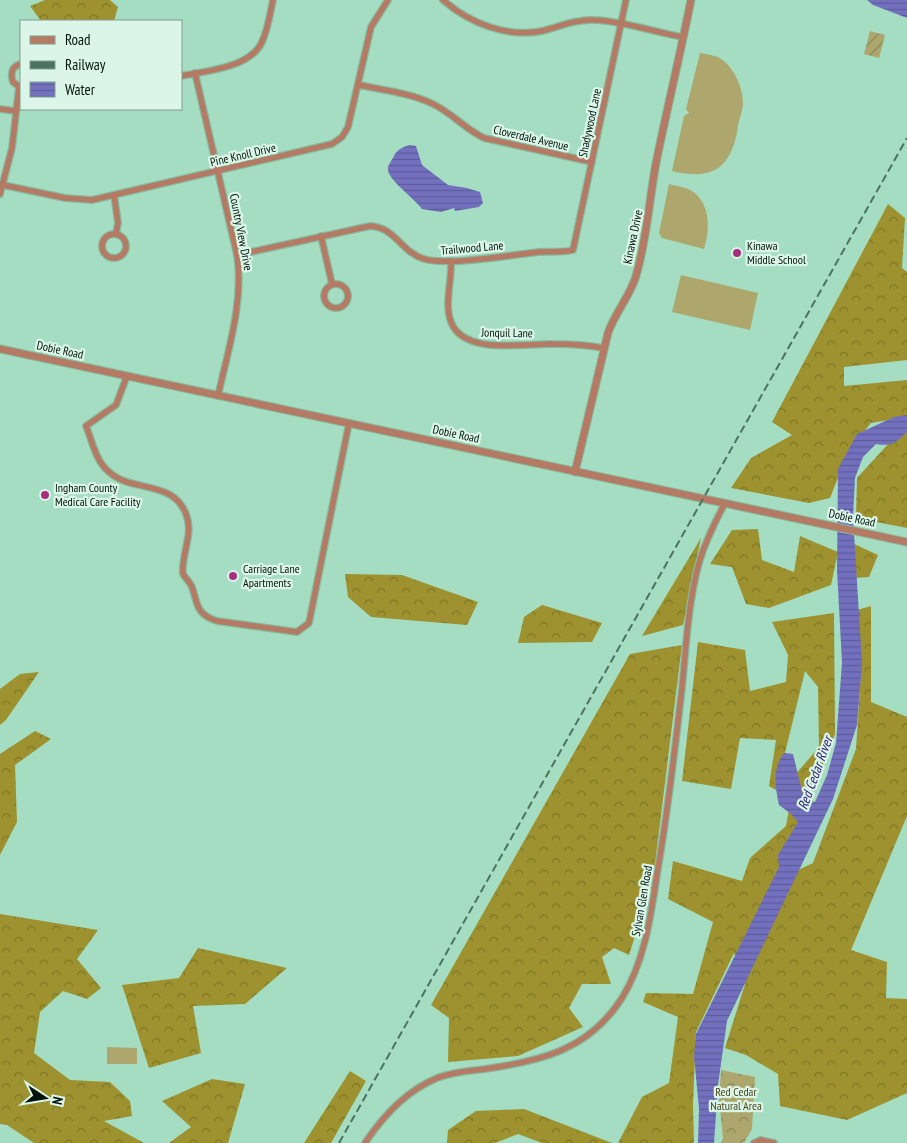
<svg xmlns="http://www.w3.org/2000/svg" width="907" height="1143" viewBox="0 0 907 1143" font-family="'PT Sans Narrow',sans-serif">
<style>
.grass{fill:#ada76e}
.forest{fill:url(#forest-crowns)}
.park{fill:url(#park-crowns)}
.garden{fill:url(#garden-furrows)}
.water{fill:url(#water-rules)}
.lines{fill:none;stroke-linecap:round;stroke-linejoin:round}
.minor-casing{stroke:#87b9a0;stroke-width:8}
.tertiary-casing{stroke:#87b9a0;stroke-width:9}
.minor{stroke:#b47a63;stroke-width:5.5}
.tertiary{stroke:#b47a63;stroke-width:7}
.rail{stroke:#4d7260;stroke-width:2;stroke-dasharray:8 4;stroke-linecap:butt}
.poi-dot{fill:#a82d81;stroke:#dbf6e8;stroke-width:2}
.labels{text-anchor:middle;stroke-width:4.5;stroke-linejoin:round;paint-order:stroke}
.street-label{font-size:12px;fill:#01140b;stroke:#dbf6e8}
.poi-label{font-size:12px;fill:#01140b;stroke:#dbf6e8;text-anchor:start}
.park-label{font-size:12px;fill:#4a461d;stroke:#dbf6e8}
.water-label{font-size:14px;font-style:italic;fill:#33227f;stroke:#dbf6e8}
</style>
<defs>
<pattern id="forest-crowns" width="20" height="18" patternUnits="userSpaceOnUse" patternTransform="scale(1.25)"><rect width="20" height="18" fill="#9d922f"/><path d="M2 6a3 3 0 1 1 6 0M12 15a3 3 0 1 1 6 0" fill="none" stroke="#7e7626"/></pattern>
<pattern id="park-crowns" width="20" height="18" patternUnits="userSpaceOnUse" patternTransform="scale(1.25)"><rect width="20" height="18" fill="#ada76e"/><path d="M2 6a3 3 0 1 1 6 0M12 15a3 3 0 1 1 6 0" fill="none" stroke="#8a8759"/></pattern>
<pattern id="garden-furrows" width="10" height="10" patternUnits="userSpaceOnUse" patternTransform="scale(1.25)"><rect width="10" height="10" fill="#ada76e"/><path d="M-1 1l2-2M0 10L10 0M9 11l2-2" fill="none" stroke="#8a8759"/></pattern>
<pattern id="water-rules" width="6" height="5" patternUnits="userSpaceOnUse" patternTransform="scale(1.25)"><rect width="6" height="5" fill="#7371bf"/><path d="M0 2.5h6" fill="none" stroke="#5c5c99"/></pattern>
</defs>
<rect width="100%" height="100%" fill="#a4ddc1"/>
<g class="grass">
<path d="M700 53C705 54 713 55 718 57 733 65 743 87 743 103 743 111 739 119 738 126 732 168 713 181 672 171L684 116 689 113 686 109Z"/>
<path d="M669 184C676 186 686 187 692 191 711 204 710 230 704 249L662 238 659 233Z"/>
<path d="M681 275 758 293 750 330 672 312Z"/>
<path d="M107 1047 137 1048V1064H107Z"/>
</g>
<g class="forest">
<path d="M45 0H110L118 7 114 21H41L30 6Z"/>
<path d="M888 204 905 218 902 268 907 272V360L844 367V386L907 380V417L871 423 849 450 830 498 809 503 731 488 751 458 792 435 772 422Z"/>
<path d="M907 429V528L856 518 857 478 901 430Z"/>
<path d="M758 529 762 560 794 572 800 536 838 552 831 585 769 608 746 604 732 567 710 564 732 530Z"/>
<path d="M701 538 683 625 642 636Z"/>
<path d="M854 544 878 555 869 577 854 578Z"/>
<path d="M345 574 402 575 478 602 467 625 371 617 348 597Z"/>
<path d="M542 605 602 623 592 642 518 643 524 617Z"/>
<path d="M871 606V702L907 717V816L851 950 887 962 886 998 907 999V1093L847 1120 780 1106 778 1074 746 1055 725 1048 745 984 734 953 696 1032 693 1105 694 1143H618L642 1097 669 1083 678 1017 643 1002 646 993 693 994 713 922 668 899 673 861 742 881 750 858 786 826 795 775 819 747 818 687 805 671 776 790 769 786 776 740 740 738 731 789 682 781 698 642 745 650 750 691 786 682 788 655 772 622 834 613 835 734 777 880 813 863 856 749 861 672 857 610Z"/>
<path d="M682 645 653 880 629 955 614 948 602 957 611 984H582L569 1008 583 1027 518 1056 448 1062 449 1018 431 1005 630 654Z"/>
<path d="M39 672 6 720 0 725V689L20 674Z"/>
<path d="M35 731 51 739 15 765 17 822 0 855V754Z"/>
<path d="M0 914 98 930 77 959 101 988 87 999 63 991 40 1012 34 1053 70 1080 110 1082 130 1101 132 1116 104 1121 144 1143H34L7 1125 0 1124Z"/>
<path d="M198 948 287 968 245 1004 193 1006 201 1053 149 1068 122 985 179 978Z"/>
<path d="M350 1071 366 1081 331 1143H304Z"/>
<path d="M212 1079 245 1084 228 1143H169L191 1127 162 1101Z"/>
<path d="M524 1109 612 1143H542L518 1134 495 1143H447L448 1130 476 1111Z"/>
</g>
<path class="park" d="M721 1070 755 1077 752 1129 744 1143H721L723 1138 719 1099Z"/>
<path class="garden" d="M870 31 885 35 879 58 864 54Z"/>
<g class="water">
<path d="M867 0H907V18L873 5Z"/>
<path d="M410 145 416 146 422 165 448 185 467 188 480 192 483 203 479 207 455 211 454 208 441 212 422 209C415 199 387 179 388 169 388 165 391 161 393 158 396 150 402 147 410 145Z"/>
<path d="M907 415V432C897 442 891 447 876 444L863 457 855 478 853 517 862 663 857 725 833 799 727 1021 718 1085 714 1143H698L699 1109 694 1056 696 1034 779 867 778 855 798 822 791 814 779 805C775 786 772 769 784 753L793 754 804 799 815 802 827 775 836 743 842 663 837 570 838 469 857 434 894 417Z"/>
</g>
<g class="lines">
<g class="minor-casing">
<g id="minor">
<path d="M443 0C469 23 507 38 542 31 558 27 576 19 594 20 624 21 653 32 683 37"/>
<path d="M21 64C12 66 10 73 13 82L21 88"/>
<path d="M195 73 237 255C244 302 228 350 218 396"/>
<path d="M181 76C206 71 250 68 262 42 268 29 270 14 273 0"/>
<path d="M359 85C383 90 410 93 433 104 452 113 465 129 484 138L592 162"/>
<path d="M0 109 15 111"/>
<path d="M3 185 65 198 92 200 332 144 342 137 348 127 371 27 388 0"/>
<path d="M0 194 12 148 19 87"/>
<path d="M114 195 118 223 116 234"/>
<circle cx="114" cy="246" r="12"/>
<path d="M321 236 332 284"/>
<path d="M237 255 370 226C395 227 401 252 424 259 448 266 511 255 538 252 550 251 562 253 573 250L626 0"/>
<path d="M451 261C452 280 444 304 451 322 464 356 525 343 554 344 570 344 587 345 603 348"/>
<circle cx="336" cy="296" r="12"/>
<path d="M127 376 116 405 86 426C92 441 96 461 108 471 131 494 175 478 187 517 193 536 181 555 183 574 186 579 190 582 192 587 198 605 196 614 217 621L297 632 309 623 349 423"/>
<path d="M365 1143C383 1116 406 1091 437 1078 452 1072 469 1071 485 1069 541 1061 589 1050 622 998 646 959 651 913 658 868 668 811 674 755 681 697 686 653 687 607 699 563 705 542 715 522 725 503"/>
<path d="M754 1143 761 1140 774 1143"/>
</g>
</g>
<g class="tertiary-casing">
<g id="tertiary">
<path d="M0 349 907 542"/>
<path d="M575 472 608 333C615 313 630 296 636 276 647 239 649 201 656 163 667 109 680 55 691 0"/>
</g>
</g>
<use href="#minor" class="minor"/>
<use href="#tertiary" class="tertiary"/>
<path class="rail" d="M339 1143 907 138"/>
</g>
<g class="poi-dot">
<circle cx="737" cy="253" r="5"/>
<circle cx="45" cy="495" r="5"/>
<circle cx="233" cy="576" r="5"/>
</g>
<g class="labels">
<g class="street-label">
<text transform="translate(590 123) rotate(-78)" y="4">Shadywood Lane</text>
<text transform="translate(531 138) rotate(13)" y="4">Cloverdale Avenue</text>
<text transform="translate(243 155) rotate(-13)" y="4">Pine Knoll Drive</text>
<text transform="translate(241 232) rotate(79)" y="4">Country View Drive</text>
<text transform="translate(633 237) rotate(-78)" y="4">Kinawa Drive</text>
<text transform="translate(472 248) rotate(-5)" y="4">Trailwood Lane</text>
<text transform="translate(507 333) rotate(1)" y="4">Jonquil Lane</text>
<text transform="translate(60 350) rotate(12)" y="4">Dobie Road</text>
<text transform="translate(456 434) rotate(12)" y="4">Dobie Road</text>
<text transform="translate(852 518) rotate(12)" y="4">Dobie Road</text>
<text transform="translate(642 901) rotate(-80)" y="4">Sylvan Glen Road</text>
</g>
<g class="poi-label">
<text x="747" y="250">Kinawa<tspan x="747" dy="14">Middle School</tspan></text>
<text x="55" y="492">Ingham County<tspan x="55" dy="14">Medical Care Facility</tspan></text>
<text x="243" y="573">Carriage Lane<tspan x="243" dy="14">Apartments</tspan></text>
</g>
<g class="park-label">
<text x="736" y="1096">Red Cedar<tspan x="736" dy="14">Natural Area</tspan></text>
</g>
<g class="water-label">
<text transform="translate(815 773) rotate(-70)" y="5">Red Cedar River</text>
</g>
</g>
<rect x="20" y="20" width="162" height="90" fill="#dbf6e8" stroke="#849c90"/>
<rect x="30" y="36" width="25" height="8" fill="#b47a63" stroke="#849c90"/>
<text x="65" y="45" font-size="15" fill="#01140b">Road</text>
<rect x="30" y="61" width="25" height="8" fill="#4d7260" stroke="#849c90"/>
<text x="65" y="70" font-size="15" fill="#01140b">Railway</text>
<rect x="30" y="82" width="25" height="15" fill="url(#water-rules)" stroke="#849c90"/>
<text x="65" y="95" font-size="15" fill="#01140b">Water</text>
<g transform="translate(45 1098) rotate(102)" stroke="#dbf6e8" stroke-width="4" paint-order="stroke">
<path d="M0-4L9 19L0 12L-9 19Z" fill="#01140b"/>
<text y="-8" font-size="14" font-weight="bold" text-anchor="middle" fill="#01140b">N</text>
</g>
</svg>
